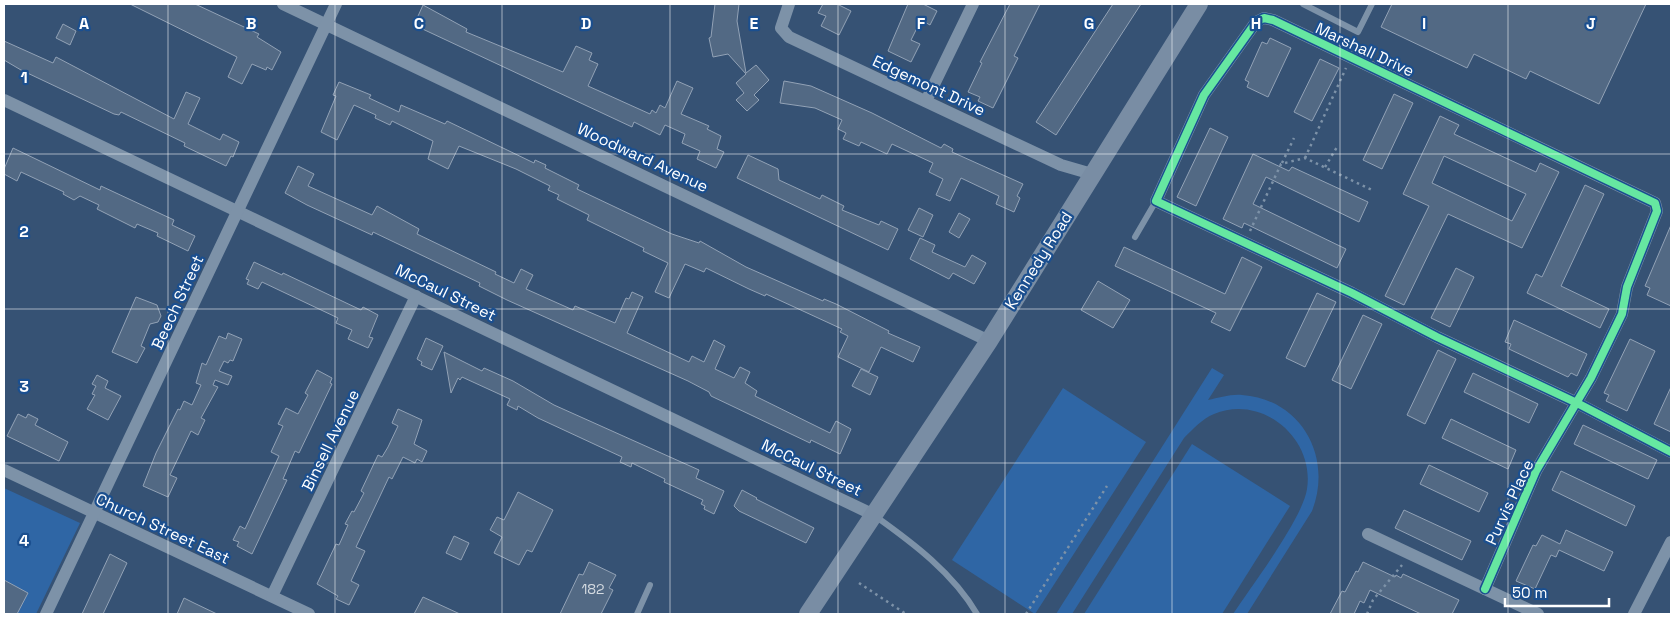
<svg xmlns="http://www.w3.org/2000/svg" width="1675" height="618" viewBox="0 0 1675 618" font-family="'Space Grotesk',sans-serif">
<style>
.green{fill:#2f66a5}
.building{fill:#526984;stroke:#92a2b6;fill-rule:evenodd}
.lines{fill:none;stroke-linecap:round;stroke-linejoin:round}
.path{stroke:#7d92a8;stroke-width:2.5;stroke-dasharray:2.5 4;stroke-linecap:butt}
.service{stroke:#7d92a8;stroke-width:6}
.minor{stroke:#7d92a8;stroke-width:12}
.secondary{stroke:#798da4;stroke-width:18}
.cycleway-casing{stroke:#1b4f8f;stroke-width:11}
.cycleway{stroke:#66e7a1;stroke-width:8}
.grid{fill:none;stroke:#fff;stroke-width:1;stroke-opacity:0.55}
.labels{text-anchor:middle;stroke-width:4.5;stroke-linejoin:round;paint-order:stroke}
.number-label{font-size:14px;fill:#d4dae0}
.street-label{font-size:16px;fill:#fff;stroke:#1b4f8f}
.grid-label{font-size:16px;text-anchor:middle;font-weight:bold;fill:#fff;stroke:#1b4f8f;stroke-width:4.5;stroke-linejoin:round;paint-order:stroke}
</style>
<rect width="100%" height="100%" fill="#365274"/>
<g class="green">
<path d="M1212 368 1224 375 1208 400C1219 398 1230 394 1242 395 1302 399 1333 458 1312 511L1247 614H1233C1251 587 1303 518 1307 489 1315 438 1262 394 1214 414 1202 419 1193 429 1184 438L1072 614H1056Z"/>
<path d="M1063 388 1146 442 1035 614 952 560Z"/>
<path d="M1192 444 1290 506 1222 614H1084Z"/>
<path d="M4 488 80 523 36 614H4Z"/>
</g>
<g class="building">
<path d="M130 4H195L259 34 257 37 281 52 272 70 267 67 266 70 252 64 242 84 228 77 237 57Z"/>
<path d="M715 4H739L737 21 746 73 756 65 769 80 754 95 759 100 747 111 736 100 744 93 736 83 746 74 728 54 713 57 709 38 711 37Z"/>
<path d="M823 4H837L851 11 839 35 821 26 826 16 818 13Z"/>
<path d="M908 4H923L937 11 930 25 921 20 911 40 920 44 911 62 888 51Z"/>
<path d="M1010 4H1040L1014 56 1018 58 993 108 978 101 980 97 968 92 982 63 980 62Z"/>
<path d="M1113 4H1141L1056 135 1036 122Z"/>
<path d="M1392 4H1646L1599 104 1530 71 1526 79 1474 54 1467 68 1381 27Z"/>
<path d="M423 5 467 29 466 32 563 72 576 46 592 53 589 60 598 64 588 86 650 114 652 110 656 113 660 105 665 108 677 81 693 88 681 114 709 126 707 129 721 136 717 149 724 152 716 168 697 159 700 151 682 143 685 134 665 125 660 135 634 122 632 127 414 25Z"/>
<path d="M63 24 76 31 70 45 56 38Z"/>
<path d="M1270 38 1291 48 1268 97 1247 87 1249 82 1245 80 1262 42 1267 44Z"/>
<path d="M4 41 53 63 56 57 174 119 186 92 200 98 188 124 220 140 223 134 239 142 233 157 231 156 226 166 184 146 185 143 121 112 119 115 114 114 21 70 4 60Z"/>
<path d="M1320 59 1339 68 1312 121 1294 112Z"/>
<path d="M784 81 811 86 872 113 941 148 944 144 953 149 952 152 1023 184 1017 196 1020 198 1014 212 996 204 999 196 961 178 950 201 936 195 943 179 929 172 933 163 892 144 887 154 861 142 859 146 843 139 846 133 838 129 842 120 815 108 780 103Z"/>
<path d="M339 82 371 95 369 98 399 112 401 105 445 124 447 121 534 163 535 160 546 165 545 168 579 185 577 189 672 234 699 243 700 241 746 267 823 301 824 299 836 304 889 331 888 333 920 347 913 362 881 347 869 372 838 357 848 336 840 332 842 329 766 294 765 296 749 289 706 268 704 272 685 264 669 298 655 292 668 263 643 251 644 248 587 220 589 215 557 199 559 195 548 190 550 186 516 169 459 146 448 169 428 159 433 141 392 121 390 125 375 118 376 115 354 105 337 140 321 132 336 96 333 95Z"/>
<path d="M1394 94 1413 103 1382 169 1363 160Z"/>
<path d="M1440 116 1459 125 1454 134 1536 172 1540 163 1559 172 1522 248 1448 214 1404 305 1385 296 1429 206 1403 194ZM1444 156 1526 194 1512 221 1432 183Z"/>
<path d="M1210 128 1228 137 1196 206 1177 197Z"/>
<path d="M13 148 100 190 101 186 174 220 172 225 195 236 188 251 157 236 158 233 137 224 135 228 97 209 99 205 80 196 74 200 63 194 64 192 21 172 17 181 4 174V169Z"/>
<path d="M1253 154 1289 171 1292 167 1368 202 1359 222 1266 177 1253 204 1346 249 1337 268 1244 223 1242 228 1223 219Z"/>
<path d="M748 155 778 169 779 180 820 199 822 195 844 206 842 210 879 225 881 221 898 229 888 250 737 178Z"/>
<path d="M298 166 314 174 308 186 372 215 377 206 419 229 417 234 496 272 495 274 514 283 521 269 533 275 526 289 573 310 575 306 615 323 626 298 629 299 632 292 643 297 627 333 689 362 692 356 704 362 714 340 725 346 715 369 734 378 740 367 750 372 745 383 757 391 755 396 830 433 836 421 851 429 840 454 811 440 810 443 711 396 709 392 688 381 507 300 479 286 480 283 373 232 372 235 307 205 285 193Z"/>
<path d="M1585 185 1604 194 1561 286 1609 309 1600 328 1527 293 1536 274 1542 277Z"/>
<path d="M919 208 933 215 923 237 908 230Z"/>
<path d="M959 213 970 219 959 238 949 232Z"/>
<path d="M1671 225V306L1647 295 1650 288 1645 286Z"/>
<path d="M920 238 935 245 932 252 965 267 972 255 986 263 974 284 953 273 949 279 910 259Z"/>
<path d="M1124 247 1225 294 1242 257 1262 267 1230 331 1211 322 1216 313 1115 266Z"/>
<path d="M254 262 282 275 283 273 361 310 363 307 378 315 369 337 373 338 368 348 348 339 352 330 336 323 338 318 262 282 258 289 247 284 249 280 246 279Z"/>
<path d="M1456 268 1474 277 1450 327 1431 318Z"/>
<path d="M1098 281 1130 300 1113 328 1081 310Z"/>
<path d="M1317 293 1336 302 1305 367 1286 358Z"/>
<path d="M136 297 157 305 161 316 158 322 150 324 141 346 145 348 137 363 112 352Z"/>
<path d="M1363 315 1382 324 1351 389 1332 380Z"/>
<path d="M1514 320 1587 354 1577 376 1571 373 1568 377 1509 349 1511 344 1505 342Z"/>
<path d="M228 333 242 339 233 361 230 360 228 363 224 361 219 371 232 376 228 385 215 380 213 385 218 387 201 418 205 420 198 435 191 431 170 475 177 478 168 497 143 486 156 453 178 409 180 410 184 401 192 405 201 385 196 383 202 363 206 365 219 336 226 339Z"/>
<path d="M426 338 443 346 432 370 421 365 422 362 417 359Z"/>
<path d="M1630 339 1655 351 1627 411 1606 401 1609 395 1604 393Z"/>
<path d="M1438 350 1456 359 1425 424 1407 415Z"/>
<path d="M444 352 482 371 484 368 513 381 554 405 699 470 696 478 724 491 714 514 704 509 705 506 701 504 703 500 664 482 665 479 632 463 631 467 620 462 622 457 538 418 518 406 517 410 507 405 510 399 462 377 460 380 458 378 451 393Z"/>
<path d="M861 369 878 377 870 395 852 386Z"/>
<path d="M317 370 332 378 330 383 332 384 299 453 295 451 283 479 287 480 252 554 237 546 239 542 233 540 240 526 245 529 279 456 271 452 283 426 278 424 286 408 298 414 308 395 305 393Z"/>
<path d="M1473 373 1538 404 1529 423 1464 392Z"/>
<path d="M97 375 108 381 105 388 121 396 108 420 87 409 95 395 92 394 96 386 92 384Z"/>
<path d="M1671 387V432L1654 424Z"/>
<path d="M398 409 422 420 414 444 427 451 422 462 417 459 415 463 403 457 392 479 389 477 356 547 365 551 351 581 359 585 349 605 336 599 338 596 317 584 336 544 339 545 348 525 345 524 352 511 354 512 364 493 361 491 378 455 382 457 388 447 398 426 392 423Z"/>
<path d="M18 414 26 418 28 414 38 419 35 425 68 442 59 461 7 436Z"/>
<path d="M1451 419 1516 450 1508 469 1442 438Z"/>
<path d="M1583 425 1657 460 1648 479 1574 444Z"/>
<path d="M1429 465 1488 493 1479 512 1420 484Z"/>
<path d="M1561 471 1635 506 1626 526 1552 490Z"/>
<path d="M742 490 757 498 756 499 814 528 806 543 739 511 734 506Z"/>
<path d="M518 492 553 510 532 552 527 550 519 565 494 553 502 537 490 530 497 517 504 520Z"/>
<path d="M1404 510 1471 541 1462 560 1395 528Z"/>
<path d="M1566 530 1613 552 1604 571 1559 550 1556 557 1551 555 1535 589 1516 581 1533 545 1536 546 1542 535 1560 544Z"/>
<path d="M454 536 469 543 461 560 446 553Z"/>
<path d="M110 554 127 563 103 614H82Z"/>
<path d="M589 562 616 575 609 588 613 590 601 614H560L579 574 583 575Z"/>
<path d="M1363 562 1395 577 1396 575 1401 578 1403 574 1459 600 1452 614H1421L1370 590 1364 603 1360 601 1354 614H1330L1342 591 1345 592 1356 571 1358 572Z"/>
<path d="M4 580 28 593 17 614H4Z"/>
<path d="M423 597 460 614H414Z"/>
<path d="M184 598 194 603 217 614H177Z"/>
</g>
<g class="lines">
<g class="path">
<path d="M1305 158 1346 68"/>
<path d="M1282 163 1294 138"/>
<path d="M1325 167 1337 147"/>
<path d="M1250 231 1281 164 1305 158 1372 190"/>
<path d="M859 583 906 614"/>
<path d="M1026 614 1107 486"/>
<path d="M1367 614 1373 600 1402 565"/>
</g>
<g class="service">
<path d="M1303 4 1358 32 1372 4"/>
<path d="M1135 237 1156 201"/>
<path d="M875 516C913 543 953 573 977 614"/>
<path d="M637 614 650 585"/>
</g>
<g class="minor">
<path d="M283 4 989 341"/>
<path d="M789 4 781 28 789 37 1061 165 1092 174"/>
<path d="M4 100 874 515"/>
<path d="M926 101 973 4"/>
<path d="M4 470 309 614"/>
<path d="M1368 534 1538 614"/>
<path d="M1485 589 1536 471 1591 378 1622 314 1627 287 1657 211 1655 203 1273 20 1264 18 1256 22 1204 95 1156 201 1352 293 1437 337 1577 403 1671 452"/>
<path d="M272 596 416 296"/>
<path d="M46 614 336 4"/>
<path d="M1634 614 1671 542"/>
</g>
<path class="secondary" d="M808 614 989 341 1199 4"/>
<g class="cycleway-casing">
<path id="cycleway" d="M1485 589 1536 471 1591 378 1622 314 1627 287 1657 211 1655 203 1273 20 1264 18 1256 22 1204 95 1156 201 1352 293 1437 337 1577 403 1671 452"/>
</g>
<use href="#cycleway" class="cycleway"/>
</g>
<path class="grid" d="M168 4V614M335 4V614M502 4V614M670 4V614M838 4V614M1005 4V614M1172 4V614M1340 4V614M1508 4V614M4 154H1671M4 309H1671M4 463H1671"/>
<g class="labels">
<g class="number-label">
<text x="593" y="594">182</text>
</g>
<g class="street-label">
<text transform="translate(1365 49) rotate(25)" y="6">Marshall Drive</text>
<text transform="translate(929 85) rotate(25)" y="6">Edgemont Drive</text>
<text transform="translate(643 157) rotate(25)" y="6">Woodward Avenue</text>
<text transform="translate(1038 260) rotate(-58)" y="6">Kennedy Road</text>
<text transform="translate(446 292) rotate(26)" y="6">McCaul Street</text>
<text transform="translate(177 302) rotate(-65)" y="6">Beech Street</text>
<text transform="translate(330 440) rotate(-64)" y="6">Binsell Avenue</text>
<text transform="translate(812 467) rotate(26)" y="6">McCaul Street</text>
<text transform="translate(1509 502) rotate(-65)" y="6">Purvis Place</text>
<text transform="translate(163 528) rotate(25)" y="6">Church Street East</text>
</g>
</g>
<g class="grid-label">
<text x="84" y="29">A</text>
<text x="251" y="29">B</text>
<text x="419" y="29">C</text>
<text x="586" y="29">D</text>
<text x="754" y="29">E</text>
<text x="921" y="29">F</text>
<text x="1089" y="29">G</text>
<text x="1256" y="29">H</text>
<text x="1424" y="29">I</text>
<text x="1591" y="29">J</text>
<text x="24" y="83">1</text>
<text x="24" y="237">2</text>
<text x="24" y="392">3</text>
<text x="24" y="546">4</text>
</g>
<rect width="1675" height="618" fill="none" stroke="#ffffff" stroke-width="10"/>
<path d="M1505 598v8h104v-8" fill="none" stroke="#ffffff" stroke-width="2.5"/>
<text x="1512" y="598" font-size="15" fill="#ffffff" stroke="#1b4f8f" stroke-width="4" paint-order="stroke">50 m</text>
</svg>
